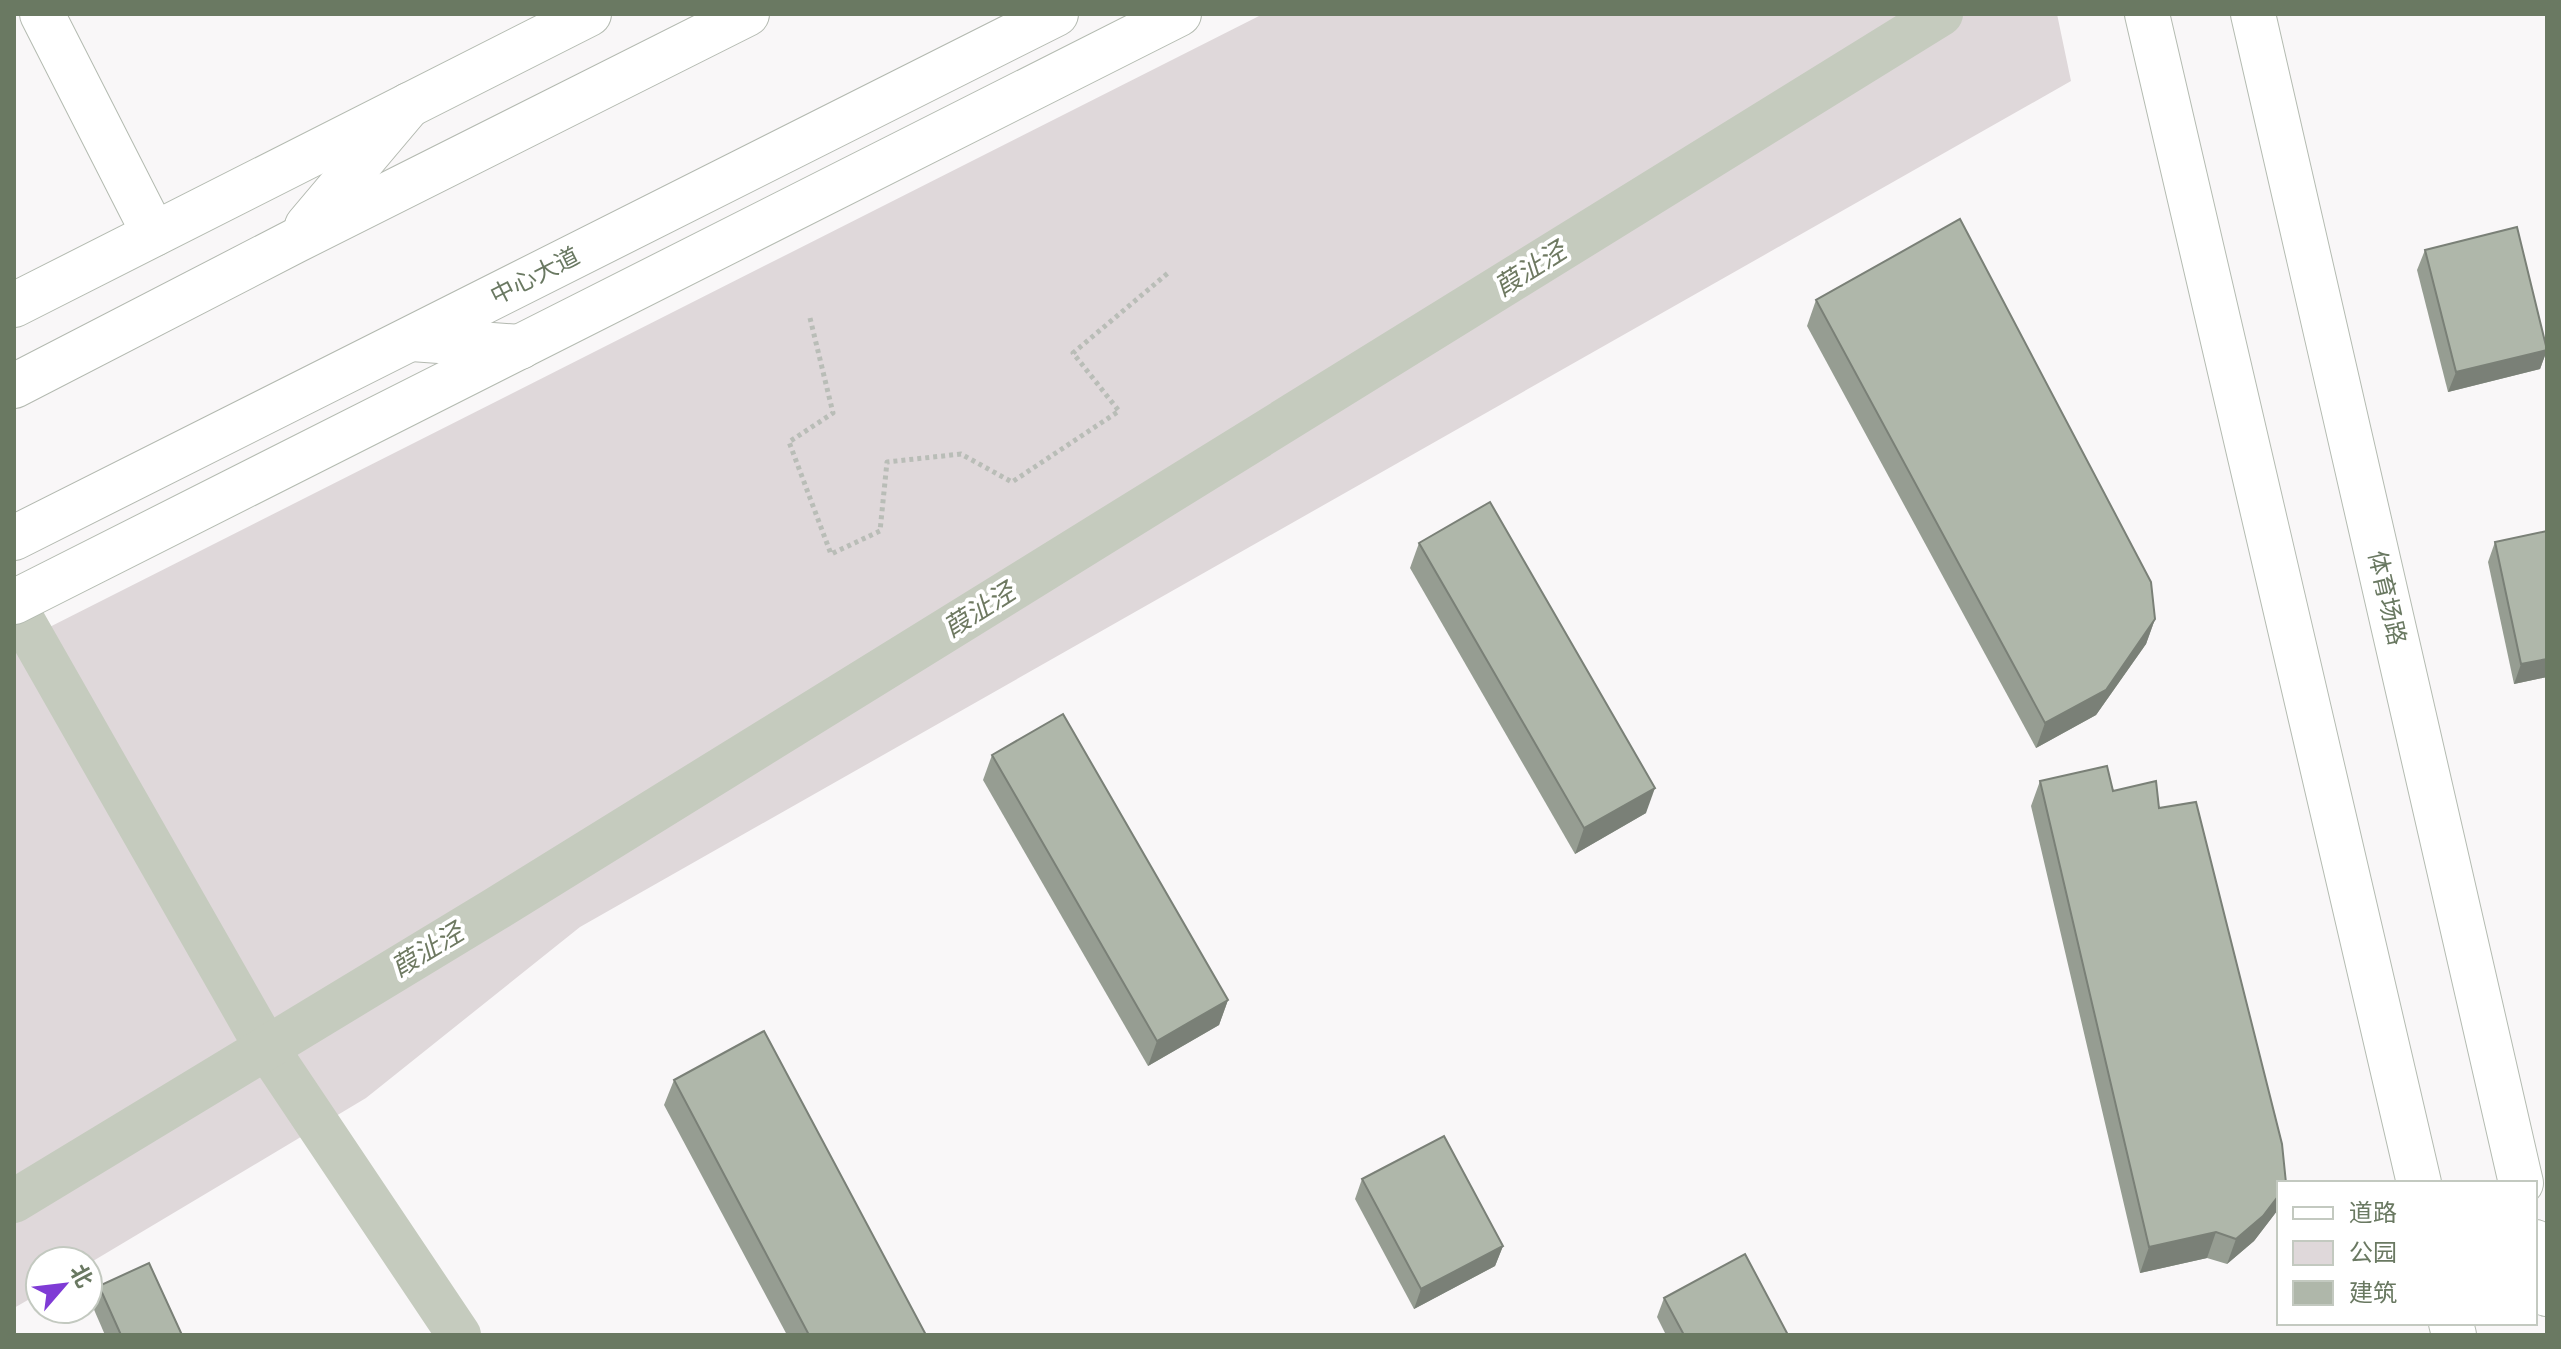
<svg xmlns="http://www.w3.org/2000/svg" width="2561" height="1349" viewBox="0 0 2561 1349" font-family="'DM Sans','Noto Sans SC',sans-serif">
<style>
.green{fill:#dfd8da}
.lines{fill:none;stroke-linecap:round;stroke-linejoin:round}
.canal{stroke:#c5cbbe;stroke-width:44}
.secondary-casing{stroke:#b4bbb1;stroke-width:46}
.primary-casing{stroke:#b3b9b0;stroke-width:46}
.path{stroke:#b9bdb7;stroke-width:5;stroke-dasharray:4 4;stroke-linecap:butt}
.secondary{stroke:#fff;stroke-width:44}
.primary{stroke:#fff;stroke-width:44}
.wall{fill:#969d92}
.shaded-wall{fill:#7a8077}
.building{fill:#afb7aa;stroke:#7a8077;stroke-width:2}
.labels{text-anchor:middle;stroke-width:8;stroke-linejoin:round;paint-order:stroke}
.street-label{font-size:24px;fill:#6a7962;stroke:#fff}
.water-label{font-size:26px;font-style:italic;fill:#6e7961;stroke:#fff}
</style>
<rect width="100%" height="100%" fill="#f9f7f8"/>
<path class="green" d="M1263 14H2057L2071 81 580 927 366 1098 88 1264V1261H40V1293L14 1308V645Z"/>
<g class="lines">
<g class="canal">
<path d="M14 605 266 1047 459 1335"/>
<path d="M14 1201 494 910 1941 14"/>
</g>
<g class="secondary-casing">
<g id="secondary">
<path d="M42 14 154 234"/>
<path d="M2147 14 2419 1183"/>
<path d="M2253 14 2521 1183"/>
<path d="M14 305 589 14"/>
<path d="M14 602 1179 14"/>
<path d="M2535 1242 2547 1294"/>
<path d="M2451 1323 2454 1335"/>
</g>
</g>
<g class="primary-casing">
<g id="primary">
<path d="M307 226 409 105"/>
<path d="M412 339 520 347"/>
<path d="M14 386 295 241 747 14"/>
<path d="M14 538 1056 14"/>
</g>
</g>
<path class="path" d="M810 318 833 413 789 442 831 554 880 531 887 462 961 454 1012 482 1119 411 1073 353 1168 273"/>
<use href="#secondary" class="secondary"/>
<use href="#primary" class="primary"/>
</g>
<g class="wall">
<path d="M2425 250 2547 350 2540 369 2448 392 2417 270Z"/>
<path d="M1816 300 2155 619 2146 644 2096 715 2036 748 1807 326Z"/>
<path d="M2495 542 2547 677 2514 684 2488 562Z"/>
<path d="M1419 543 1646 813 1575 854 1410 568Z"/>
<path d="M992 755 1228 1000 1219 1025 1148 1066 983 780Z"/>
<path d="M2040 781 2113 791 2159 808 2277 1211 2254 1241 2227 1264 2207 1258 2140 1273 2031 806Z"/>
<path d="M674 1080 926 1335H787L664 1105Z"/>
<path d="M1362 1179 1503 1246 1495 1266 1414 1309 1355 1199Z"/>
<path d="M99 1286 182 1335H105L92 1305Z"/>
<path d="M1664 1298 1788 1335H1666L1657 1317Z"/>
</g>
<g class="shaded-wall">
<path d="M2547 350 2540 369 2448 392 2456 372Z"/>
<path d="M2155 619 2146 644 2096 715 2036 748 2045 723Z"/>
<path d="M2547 659V677L2514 684 2521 664Z"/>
<path d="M1655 788 1646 813 1575 854 1584 828Z"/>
<path d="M1228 1000 1219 1025 1148 1066 1157 1041Z"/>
<path d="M2279 1195V1206L2277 1211 2254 1241 2227 1264 2236 1239Z"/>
<path d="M2216 1232 2207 1258 2140 1273 2149 1247Z"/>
<path d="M1503 1246 1495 1266 1414 1309 1421 1289Z"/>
</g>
<g class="building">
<path d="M1960 219 2151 582 2155 619 2106 690 2045 723 1816 300Z"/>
<path d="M2517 227 2547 350 2456 372 2425 250Z"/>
<path d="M1490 502 1655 788 1584 828 1419 543Z"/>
<path d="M2547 531V659L2521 664 2495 542Z"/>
<path d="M1063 714 1228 1000 1157 1041 992 755Z"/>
<path d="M2107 766 2113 791 2156 781 2159 808 2196 802 2282 1144 2286 1183H2279V1195L2263 1216 2236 1239 2216 1232 2149 1247 2040 781Z"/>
<path d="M764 1031 926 1335H809L674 1080Z"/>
<path d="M1444 1136 1503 1246 1421 1289 1362 1179Z"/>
<path d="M1745 1254 1788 1335H1684L1664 1298Z"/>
<path d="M149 1263 182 1335H121L99 1286Z"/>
</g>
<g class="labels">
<g class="street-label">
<text transform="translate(535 276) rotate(-27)" y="8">中心大道</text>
<text transform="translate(2387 598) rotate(77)" y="8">体育场路</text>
</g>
<g class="water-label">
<text transform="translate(1530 269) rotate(-32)" y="9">葭沚泾</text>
<text transform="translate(979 610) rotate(-32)" y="9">葭沚泾</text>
<text transform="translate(427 950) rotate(-31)" y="9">葭沚泾</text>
</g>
</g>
<rect width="2561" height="1349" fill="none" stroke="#6a7962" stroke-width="32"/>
<rect x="2277" y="1181" width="260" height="144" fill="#ffffff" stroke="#c3c9c0" stroke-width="2"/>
<rect x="2293" y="1207" width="40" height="12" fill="#ffffff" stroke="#c3c9c0" stroke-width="2"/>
<text x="2349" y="1221" font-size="24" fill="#6a7962">道路</text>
<rect x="2293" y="1241" width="40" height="24" fill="#dfd8da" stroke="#c3c9c0" stroke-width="2"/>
<text x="2349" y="1261" font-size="24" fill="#6a7962">公园</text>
<rect x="2293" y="1281" width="40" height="24" fill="#afb7aa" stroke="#c3c9c0" stroke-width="2"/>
<text x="2349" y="1301" font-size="24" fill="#6a7962">建筑</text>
<g transform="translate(64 1285) rotate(62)"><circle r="38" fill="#ffffff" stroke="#c3c9c0" stroke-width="2"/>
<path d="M0-6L14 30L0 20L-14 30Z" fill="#7f3bd5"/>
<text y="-12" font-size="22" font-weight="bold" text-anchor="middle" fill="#6a7962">北</text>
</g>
</svg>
